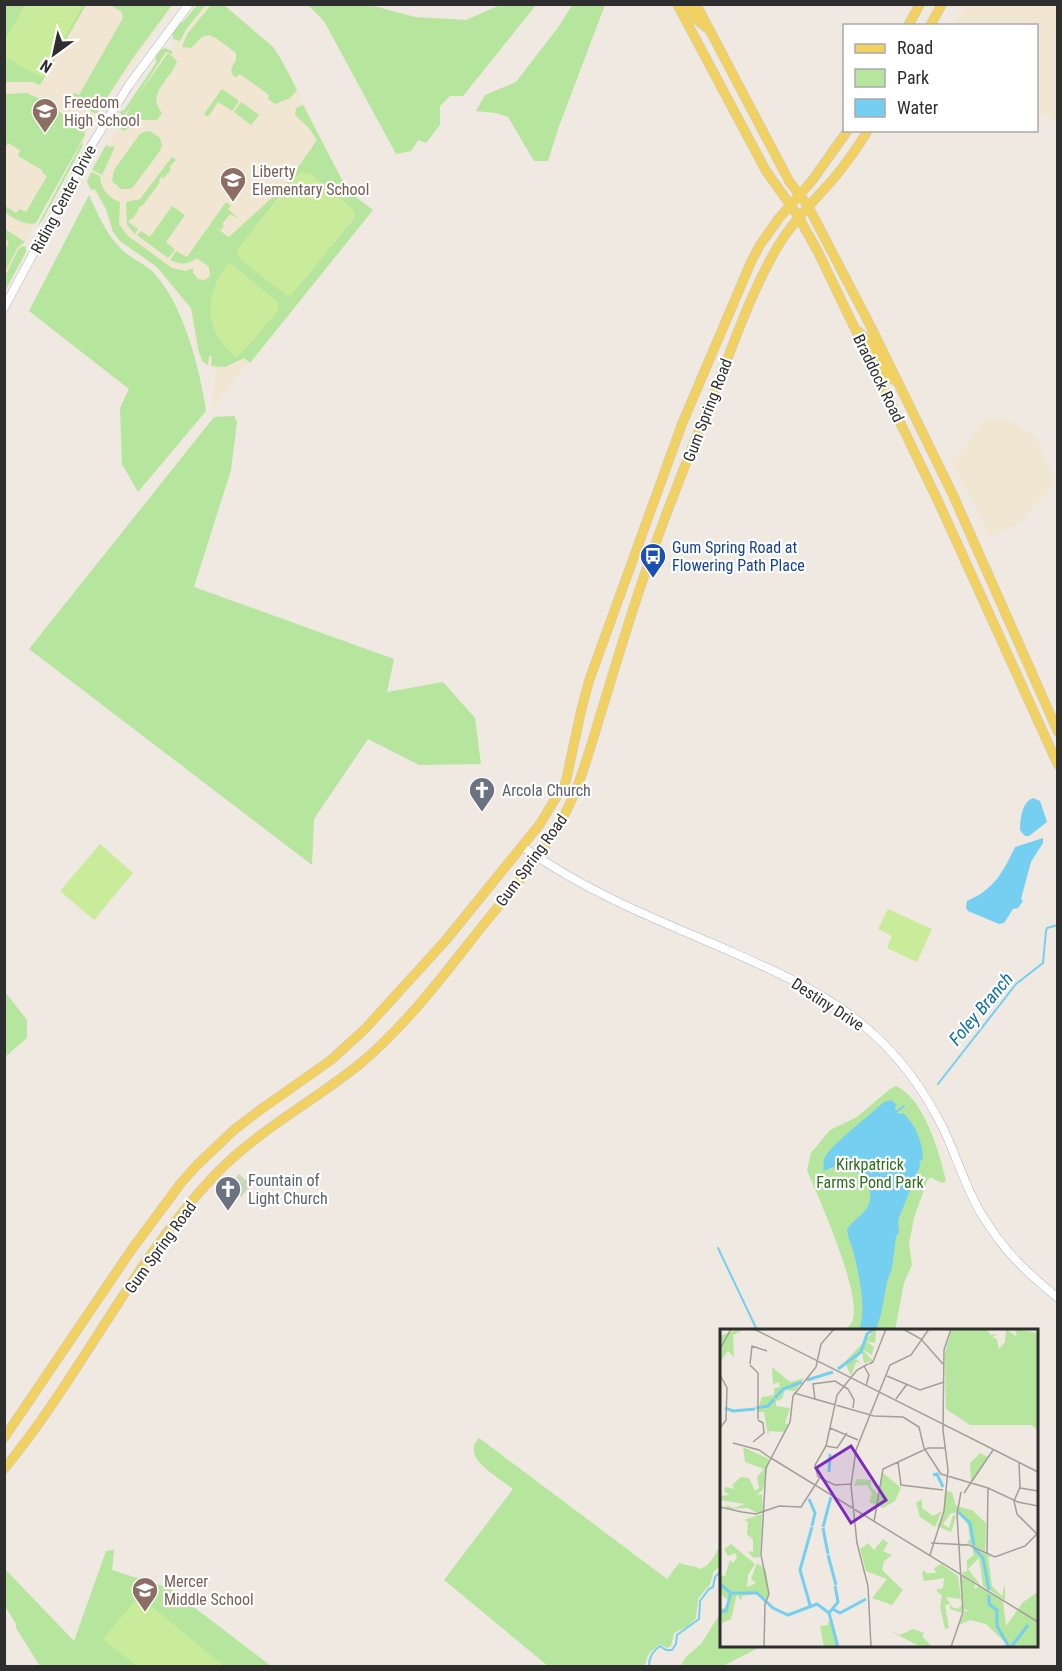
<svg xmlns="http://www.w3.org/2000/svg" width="1062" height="1671" viewBox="0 0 1062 1671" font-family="'Roboto Condensed',sans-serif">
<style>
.education{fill:#f0e6d1}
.green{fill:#b6e59e}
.cemetery{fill:#c8d9b8}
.pitch{fill:#c9ec9a}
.water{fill:#75cff0}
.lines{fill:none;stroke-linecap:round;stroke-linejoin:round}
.stream{stroke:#75cff0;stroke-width:2}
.minor-casing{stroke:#b4b7c1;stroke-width:9}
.major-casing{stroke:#c9c9c9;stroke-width:10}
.minor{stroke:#fff;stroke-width:8}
.major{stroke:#f2d163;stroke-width:9}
.labels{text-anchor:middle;stroke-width:4.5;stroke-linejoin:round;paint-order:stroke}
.education-label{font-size:16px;fill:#785e54;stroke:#fff;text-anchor:start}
.street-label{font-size:16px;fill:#2e2e2e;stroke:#fff}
.transit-label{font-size:16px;fill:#164399;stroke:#fff;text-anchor:start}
.worship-label{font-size:16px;fill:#5b616d;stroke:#fff;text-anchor:start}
.park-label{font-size:16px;fill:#2c6e1b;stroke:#fff}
.water-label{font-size:18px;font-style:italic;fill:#0d6fa3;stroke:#fff}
.inset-river{fill:none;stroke:#75cff0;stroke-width:3}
.inset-road{fill:none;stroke:#a29e99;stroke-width:1.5}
.view{fill:#7b2cbf;fill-opacity:0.15;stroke:#7b2cbf;stroke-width:3}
.inset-edge{fill:none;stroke:#2e2e2e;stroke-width:3}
</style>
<rect width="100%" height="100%" fill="#efe9e1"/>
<g class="education">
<path d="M8 4 173 5 98 113 34 224 5 282 4 9Z"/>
<path d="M206 5H224L269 42 289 73 339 175 352 193 373 210 211 409 216 370 202 363 197 354 190 309 157 268 120 242 112 232 106 209 86 182 125 115 161 60Z"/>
<path d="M966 5H1057V123L1037 110 1036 26 953 25Z"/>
<path d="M993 418 1009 420 1036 436 1056 483 1020 523 989 538 972 499 951 462 965 449 979 425 986 419Z"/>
</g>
<g class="green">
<path d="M10 4 86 5 40 85 33 82H5L4 5 9 6Z"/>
<path d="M110 5H172L132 59 97 113H94L75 103 72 95 74 93 79 95 123 18 122 12Z"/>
<path d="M197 5H206L187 28 180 41 173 39 172 31 178 23 183 22Z"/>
<path d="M211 5H224L273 47 281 59 297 90 290 98 275 104 268 99 269 95 240 74 236 77 233 76 231 69 236 60V53L216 38 209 35 202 37 191 48 182 47 187 34Z"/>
<path d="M308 5H370L415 17 466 20 500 5H536L463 96H450L440 106V125L426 143 418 140 411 151 396 154 324 21Z"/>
<path d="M572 5H605L558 129 548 161H534L508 117 496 113 476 111 485 95 516 82 559 26Z"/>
<path d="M165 48 172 51V54L166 52 135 100 168 53 177 61C172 79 145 93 162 113L157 120H141L124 131 119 127 131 107 123 116 119 112 124 110 156 63C155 56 158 50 165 48Z"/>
<path d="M222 89 239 101 232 111 218 102 208 117 204 114Z"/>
<path d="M27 93 53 105 61 113 86 129 84 132 85 135 36 223C24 226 14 218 4 212L5 206 16 213 20 209 26 212 47 176 42 172V170L18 156 20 150 8 143 5 148V94Z"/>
<path d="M241 102 259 115 251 125 234 112Z"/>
<path d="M303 105 341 178 357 198 373 210 250 363 244 358 225 367 211 366 212 356H209L208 365 203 362 199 352 191 308 157 267 120 241 113 232 106 209 95 189 91 190 87 181 91 172 100 176C101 189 107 197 120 202L119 224 128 236 172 268 186 271 193 268V273L198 279 205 280 210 276 209 267 197 258C187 265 180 265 170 260L176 251 187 257 226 202 231 206 228 209 239 219 230 214 222 224 224 226 221 230 216 228 229 237 286 185 287 187 237 251 286 295H291L354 218 352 209 310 174 300 173 291 184 287 183 317 140 308 127 295 115 296 108Z"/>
<path d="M150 131 160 138 162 146 160 151 133 187 130 189H121L112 181 114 170 139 135 144 132Z"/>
<path d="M82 142 83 145 42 221 37 227Z"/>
<path d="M106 145 110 147 114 146V149L102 175 92 170Z"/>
<path d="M172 157 176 160 169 167 171 169 164 178 161 177 159 181 160 182 143 205 138 208 139 210 132 219H131L128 222 138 229 135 234 127 225 126 202 140 199Z"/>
<path d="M89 195C98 215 106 234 122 250 131 258 143 263 152 271 183 302 200 369 206 411L138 492 122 464 120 408 129 389 29 311Z"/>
<path d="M172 206 185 215 166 242 175 250 168 258 137 235 141 231 150 237Z"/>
<path d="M5 229 25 242 18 247 5 272V250L9 242 5 239Z"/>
<path d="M24 246 26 247V252L5 291V276L19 248Z"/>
<path d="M234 416 237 422 231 470 194 587 394 659 387 692 443 682 475 718 481 764 419 765 368 739 314 819 312 865 29 649 214 417Z"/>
<path d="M5 992 27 1020V1038L5 1057Z"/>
<path d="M896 1086C924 1098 940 1154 946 1181L942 1183 930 1177 927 1181 914 1218 909 1244 912 1265 904 1283 895 1330H844C845 1330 850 1325 851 1324 866 1301 818 1197 807 1170L811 1153 830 1130 857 1117 890 1089Z"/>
<path d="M479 1438 667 1579 679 1563C687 1566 694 1565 700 1569 713 1564 714 1554 721 1545V1566L714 1571 710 1584 698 1599 696 1618 688 1626 674 1633 671 1646 667 1648 660 1644C650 1651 647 1655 645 1666H548L444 1580 513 1489C500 1478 459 1458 479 1438Z"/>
<path d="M114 1550 112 1570 169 1588 271 1666H40L16 1628V1624L5 1606 4 1568 74 1641 106 1551Z"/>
<path d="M721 1612 722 1646H762L723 1666H680L687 1656 701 1644Z"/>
</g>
<path class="cemetery" d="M239 1174 251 1185 241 1197 228 1186Z"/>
<g class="pitch">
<path d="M78 4 82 7 42 78 5 57V40L25 5Z"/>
<path d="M303 172 310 174 352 209 355 216 295 291 291 295H286L240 259 237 251 298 174Z"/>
<path d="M229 262 278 302V310L251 343 236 357C202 329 204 295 229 262Z"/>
<path d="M100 844 133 873 94 920 60 891Z"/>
<path d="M888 909 932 929 917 962 887 948 892 936 878 929Z"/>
<path d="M139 1596 224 1666H137L103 1639Z"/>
</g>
<g class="water">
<path d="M1033 798 1040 801 1047 822 1029 836H1025L1020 830C1020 819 1022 802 1033 798Z"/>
<path d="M1043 838V843L1031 862 1021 899 1023 901 1018 908 1013 909 1004 923 999 924 968 911 966 908 967 901C993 890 1003 873 1015 847Z"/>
<path d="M891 1100 897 1105 895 1107 896 1112 900 1114 903 1113C915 1124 923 1143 923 1158L919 1163 920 1166 898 1220 899 1232 896 1237 892 1268 887 1282 881 1314 876 1330H859C867 1309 859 1276 854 1254 852 1246 848 1238 847 1230 852 1220 863 1216 868 1206 877 1186 859 1168 840 1166 834 1165 829 1170 823 1171 824 1166 823 1161 825 1157 830 1146 872 1113 884 1102Z"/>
</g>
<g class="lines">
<g class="stream">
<path d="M938 1084 1016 984 1043 963 1046 931 1047 928 1058 925"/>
<path d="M896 1112 904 1106"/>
<path d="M718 1248 757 1330"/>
<path d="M649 1666C649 1657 652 1651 660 1646L666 1650H672L676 1644 677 1635 699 1619 700 1601 709 1589 713 1587 715 1577 722 1570"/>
</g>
<g class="minor-casing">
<g id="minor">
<path d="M4 308 91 146 129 85 189 4"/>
<path d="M523 847C584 890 647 916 716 945 770 969 825 991 870 1031 901 1058 925 1092 943 1128 957 1157 965 1187 982 1215 1004 1251 1025 1271 1058 1298"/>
</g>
</g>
<g class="major-casing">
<g id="major">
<path d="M677 4 766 171 798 216 818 252 938 501 1058 765"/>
<path d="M687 4 697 20 707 28"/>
<path d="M696 4 789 181 808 206 871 327 953 495 1058 732"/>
<path d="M908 26 920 4"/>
<path d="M930 26 942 4"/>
<path d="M859 332 868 340 890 379 897 380"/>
<path d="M4 1438 132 1249 181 1183 197 1165 235 1129 260 1110 331 1060 365 1029 446 940 540 824 566 781 581 711 589 681 682 424 751 262 760 245 779 218 811 182 848 130"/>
<path d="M4 1469C80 1377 131 1265 213 1177 256 1131 313 1102 361 1063 407 1024 443 976 480 929 507 895 537 862 559 825 581 787 591 744 604 703 620 651 635 599 654 548 674 491 697 436 719 380 737 335 753 288 778 246 794 220 815 200 835 177 847 162 858 147 868 130"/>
</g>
</g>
<use href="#minor" class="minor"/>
<use href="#major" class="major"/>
</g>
<defs>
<g id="school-pin" transform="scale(1.35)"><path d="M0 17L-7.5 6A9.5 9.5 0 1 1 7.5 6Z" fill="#8d6e63" stroke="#fff"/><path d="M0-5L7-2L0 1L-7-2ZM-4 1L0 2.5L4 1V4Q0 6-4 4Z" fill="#fff"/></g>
<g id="bus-pin" transform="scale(1.35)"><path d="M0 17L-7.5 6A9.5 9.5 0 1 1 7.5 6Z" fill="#1a4fb4" stroke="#fff"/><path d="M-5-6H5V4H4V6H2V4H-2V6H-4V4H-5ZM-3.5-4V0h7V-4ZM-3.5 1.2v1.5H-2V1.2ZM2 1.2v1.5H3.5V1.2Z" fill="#fff"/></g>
<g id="church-pin" transform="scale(1.35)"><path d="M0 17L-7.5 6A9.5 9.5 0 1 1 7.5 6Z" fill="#6b7280" stroke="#fff"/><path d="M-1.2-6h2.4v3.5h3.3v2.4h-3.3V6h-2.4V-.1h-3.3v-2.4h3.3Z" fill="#fff"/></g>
</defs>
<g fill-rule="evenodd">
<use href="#school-pin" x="45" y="111"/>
<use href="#school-pin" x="233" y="180"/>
<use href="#bus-pin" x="653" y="556"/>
<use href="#church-pin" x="482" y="790"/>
<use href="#church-pin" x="228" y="1189"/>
<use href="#school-pin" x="145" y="1590"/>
</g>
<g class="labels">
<g class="education-label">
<text x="64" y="108">Freedom<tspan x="64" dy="18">High School</tspan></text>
<text x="252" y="177">Liberty<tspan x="252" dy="18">Elementary School</tspan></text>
<text x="164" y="1587">Mercer<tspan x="164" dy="18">Middle School</tspan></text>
</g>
<g class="street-label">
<text transform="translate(63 199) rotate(-62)" y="6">Riding Center Drive</text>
<text transform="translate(879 378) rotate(64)" y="6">Braddock Road</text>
<text transform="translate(707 410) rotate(-69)" y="6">Gum Spring Road</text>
<text transform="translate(531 860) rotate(-54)" y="6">Gum Spring Road</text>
<text transform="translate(828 1004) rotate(33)" y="6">Destiny Drive</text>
<text transform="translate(160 1247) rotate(-54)" y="6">Gum Spring Road</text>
</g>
<g class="transit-label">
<text x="672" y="553">Gum Spring Road at<tspan x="672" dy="18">Flowering Path Place</tspan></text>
</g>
<g class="worship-label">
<text x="502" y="796">Arcola Church</text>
<text x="248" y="1186">Fountain of<tspan x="248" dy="18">Light Church</tspan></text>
</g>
<g class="park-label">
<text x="870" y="1170">Kirkpatrick<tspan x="870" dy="18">Farms Pond Park</tspan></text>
</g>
<g class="water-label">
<text transform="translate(981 1009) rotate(-50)" y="6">Foley Branch</text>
</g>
</g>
<g transform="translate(720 1329)">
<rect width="318" height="318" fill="#efe9e1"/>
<path d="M19 0H25L13 6 14 28 8 22 0 33V7ZM156 0 155 14 146 12 154 18 152 26 142 20 153 32 144 34 142 23 136 30 140 34 136 33 131 47 126 36 118 40ZM232 0H267L270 6 278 5 272 8 277 10 279 20 285 13 286 0 297 8 295 0 318 4V101L311 96H250L226 80 225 24ZM52 38 70 53 84 49 75 62 65 61 62 70 56 72V77L70 79 65 94 69 96 64 103 49 102 48 107 44 83H38L39 77 42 68 54 66V59L60 58 59 53 53 55ZM23 118 49 130 43 161 36 166 42 165 43 182 37 184 28 179 7 180 6 176 14 179 25 175 0 171V167L9 166 4 162 5 158 15 160 12 156 21 148 29 149 35 162 39 159 37 148 44 140 25 133ZM260 124 268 128 251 153 250 134ZM162 143 181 159 175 172 163 179 149 173 152 164 147 156 134 157 137 150 151 151V158L160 167ZM225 162 232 163 236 177 252 181 266 194 265 222 247 214 250 210 248 196 238 183 230 185 223 195 229 199 233 186 236 187 231 203 217 197 224 186ZM202 171V179L213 187 222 182 215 198 200 188 196 173ZM42 185 40 228 34 229 27 222 33 223V211L27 205 28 193 24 191ZM163 210 168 214 163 222 172 226 164 232 162 241 183 261 172 276 152 269 167 250 146 242 140 220 148 214 154 221ZM11 215 35 235 28 246 27 258 36 254 31 250 37 234 46 241 49 265 47 270 34 265 22 267 21 272 17 265 11 290 2 294 0 280 5 279 8 271 0 265V246L5 247 10 231 13 234 17 229 15 224 8 227 4 220ZM252 218 272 228H268L272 257 282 267 285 254V271L263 257 259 229 248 240 261 257 241 244 247 242V231L254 226ZM221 235 238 247 241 270 226 268 232 278 238 280 242 276V284L230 280V275L225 276 229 299 225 300 220 278 222 267 216 261 223 259 224 249 204 252 202 245 204 241 206 244H216L214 239ZM240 246 255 255V260L258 257 283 272 286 297 303 273 318 263V318H268L288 316 266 295 250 291 239 296 245 282H250L244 280ZM108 292 113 296 119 318H104L100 297 108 296ZM168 301 180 306 193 300 204 304 202 307 212 318H201Z" fill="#b6e59e"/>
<path class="inset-river" d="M118 40 141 23 147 5 154 0M87 51 113 43M55 69 63 60 82 53M5 79 13 82 35 80M36 79 48 77 54 70M109 143 110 125M213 146 217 145 223 158M89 170 95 184 92 197M238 183 250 194 254 217M103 198 111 168M103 199 108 225M254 219 263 229 269 261M108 226 116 256M0 255 11 264 6 282 0 283M11 264H37L53 279 68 286 97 275 109 284 118 318M269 266V275L277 281V297L289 318M90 276 80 241 92 198M113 280 120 284 146 270M109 284 118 273 115 257M291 318 308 296"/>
<path class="inset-road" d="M34 0 318 143M183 0 201 10 223 35M0 20 11 0M30 35 32 17 47 22M149 35 153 33 166 0M30 36 38 44V90M144 37 149 46 146 57M0 46 7 59 6 91 0 99M167 47 200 61 224 53M74 64 154 87 183 88 199 98 204 119 221 145 268 159 298 173 318 177M95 70 93 55 115 52 128 60 134 71 133 79M176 70 187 55M110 99 138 111M33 113 44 104 43 94 38 91M13 114 39 121 52 130M106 117 117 66 137 41 148 35M106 117 95 136 98 148 115 156 131 155M106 117 117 119 127 104M51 129 318 293M178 133 181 156 223 161M299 134 300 158 294 172 297 185 317 205M300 159 318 162M244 164 273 121M0 178 22 183M22 183 36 185 59 177 81 178 99 150M154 193 163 140 208 119H225M211 214 249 216 275 228 305 217 317 205M267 224 268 159M210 226 224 182 228 141 223 101 224 21 231 0M44 318 45 275 49 265 41 226 46 139 70 93 73 67 96 38 101 15 114 0M151 318 148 257 137 214 131 157 136 121 170 36 191 26 209 0M231 318 243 283 237 185 241 163"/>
<path class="view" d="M131 117 166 171 131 194 96 139Z"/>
<rect width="318" height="318" class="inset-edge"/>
</g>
<rect width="1062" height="1671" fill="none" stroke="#2e2e2e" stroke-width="12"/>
<rect x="843" y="24" width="195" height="108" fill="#ffffff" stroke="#ababab" stroke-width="1.5"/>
<rect x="855" y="44" width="30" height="9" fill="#f2d163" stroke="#ababab" stroke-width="1.5"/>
<text x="897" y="54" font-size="18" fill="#2e2e2e">Road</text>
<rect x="855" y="69" width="30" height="18" fill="#b6e59e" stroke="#ababab" stroke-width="1.5"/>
<text x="897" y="84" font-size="18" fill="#2e2e2e">Park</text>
<rect x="855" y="99" width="30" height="18" fill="#75cff0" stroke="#ababab" stroke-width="1.5"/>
<text x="897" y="114" font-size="18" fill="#2e2e2e">Water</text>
<g transform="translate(54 54) rotate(213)" stroke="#ffffff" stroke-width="4.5" paint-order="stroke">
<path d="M0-4.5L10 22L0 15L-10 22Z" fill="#2e2e2e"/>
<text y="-9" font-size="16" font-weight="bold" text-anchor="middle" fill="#2e2e2e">N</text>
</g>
</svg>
